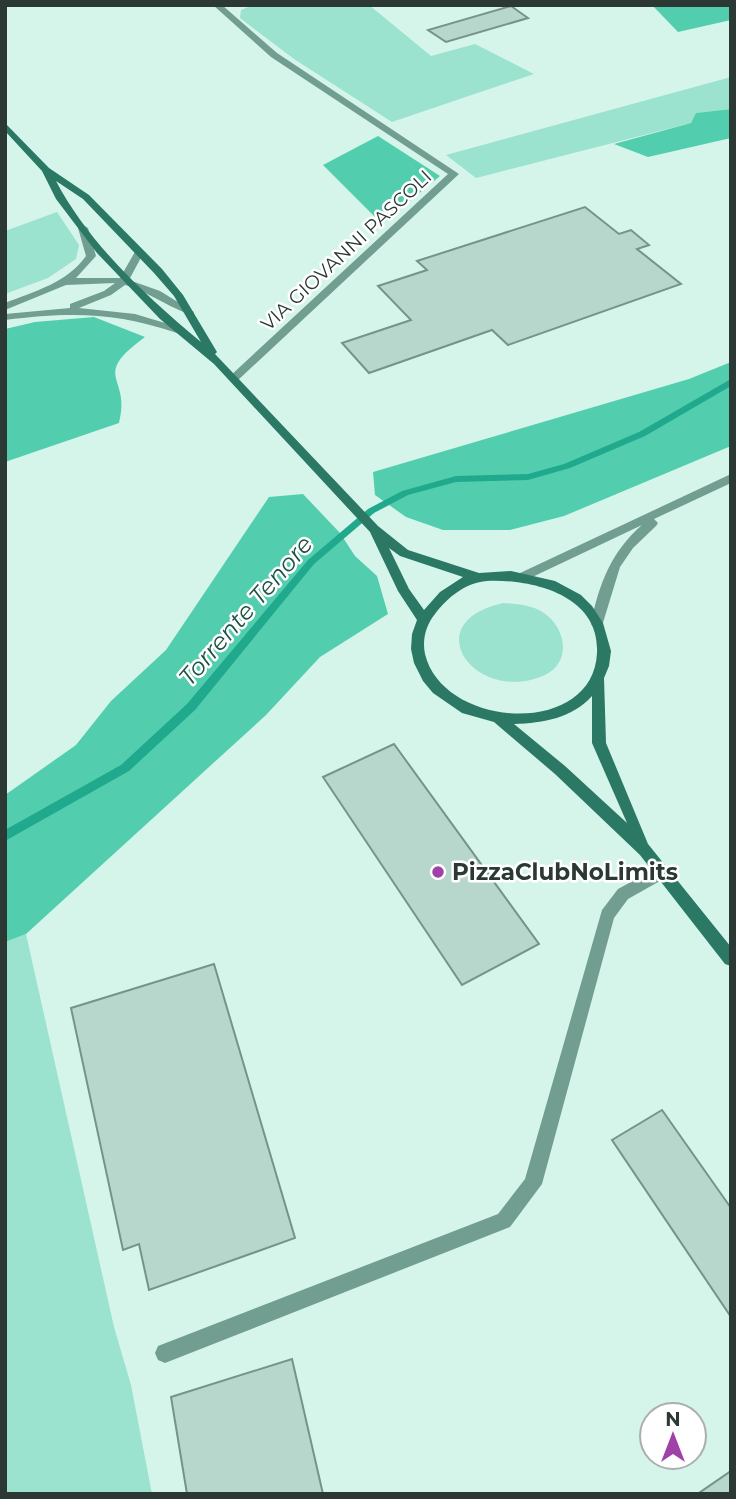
<svg xmlns="http://www.w3.org/2000/svg" width="736" height="1499" viewBox="0 0 736 1499" font-family="Montserrat,sans-serif">
<style>
.green{fill:#9be3ce}
.forest{fill:#52ceaf}
.lines{fill:none;stroke-linecap:round;stroke-linejoin:round}
.stream{fill:#20a98c;fill-rule:evenodd}
.building{fill:#b7d6cc;stroke:#75938a;stroke-width:2}
.service{fill:#719e91;fill-rule:evenodd}
.minor{fill:#719e91;fill-rule:evenodd}
.tertiary{fill:#719e91;fill-rule:evenodd}
.secondary{fill:#2b7865;fill-rule:evenodd}
.poi-dot{fill:#a041aa;stroke:#fff;stroke-width:2.5}
.labels{text-anchor:middle;stroke-width:5;stroke-linejoin:round;paint-order:stroke}
.far-street-label{font-size:19px;fill:#2b3834;stroke:#fff}
.poi-label{font-size:23px;font-weight:bold;fill:#2b3834;stroke:#fff;text-anchor:start}
.water-label{font-size:24px;font-style:italic;fill:#1f5245;stroke:#fff}
</style>
<rect width="100%" height="100%" fill="#d5f5eb"/>
<g class="green">
<path d="M253 5H369L431 56 475 44 534 74 392 122 294 59 240 18 241 10Z"/>
<path d="M731 77V109L697 113 691 123 476 178 446 155Z"/>
<path d="M57 212 79 245 76 259 48 278 5 294V231Z"/>
<path d="M503 603C517 604 532 605 544 613 566 628 572 662 545 675 477 706 414 623 503 603Z"/>
<path d="M26 934 114 1327 131 1385 152 1494H5V942Z"/>
</g>
<g class="forest">
<path d="M652 5H731V20L678 32Z"/>
<path d="M731 109V138L648 157 614 144 691 123 696 113Z"/>
<path d="M378 136 440 176 382 224 323 165Z"/>
<path d="M94 317 145 337C89 378 132 375 119 423L5 462V329L35 322Z"/>
<path d="M731 362V446L564 516 510 530H443L406 517 375 495 373 472 689 379Z"/>
<path d="M303 494 340 533 355 556 377 576 388 614 320 657 266 715 26 934 5 942V795L76 745 111 701 166 650 269 497Z"/>
</g>
<g class="lines">
<path class="stream" d="M731 379V386L645 436 570 468 528 480 456 482 408 495 374 513 314 564 195 710 129 771 5 841V830L121 765 187 704 308 560 368 509 402 491 456 476 528 474 564 464 639 432Z"/>
</g>
<g class="building">
<path d="M511 6 528 18 446 42 428 30Z"/>
<path d="M585 207 619 234 631 230 649 245 637 249 681 284 508 345 492 330 369 373 342 343 411 320 378 286 427 270 417 261Z"/>
<path d="M394 744 539 944 462 985 323 777Z"/>
<path d="M214 964 295 1238 149 1290 139 1244 123 1250 71 1008Z"/>
<path d="M662 1110 731 1208V1317L612 1140Z"/>
<path d="M292 1359 323 1494H187L171 1397Z"/>
<path d="M731 1471V1494H700L699 1493Z"/>
</g>
<g class="lines">
<path class="service" d="M662 865 667 867 670 872 667 877 628 899 614 918 542 1184 510 1227 165 1363 158 1360 155 1353 158 1346 498 1214 525 1179 602 910 618 889Z"/>
<path class="minor" d="M213 5H222L277 53 459 174 237 381 233 382 228 379 229 377 448 174 271 57Z"/>
<g class="tertiary">
<path d="M83 225 88 228 96 256 76 278H120L136 250H142L144 252 129 280 160 291 194 312 193 314C181 315 144 289 125 285L111 295 79 308 135 314 185 329V333H177C114 312 71 312 5 320V314L70 308V304L104 291 115 283 66 285 5 310V303C35 291 67 283 86 256L78 228Z"/>
<path d="M731 474V483L654 519 658 523 656 526 633 548 620 567 602 626H592L591 623C599 584 611 552 642 525L526 580 522 582 516 577 518 574Z"/>
</g>
<path class="secondary" d="M5 123 49 168 89 195 162 269 183 295 217 352 215 354 378 526 408 550 479 573 511 571 555 581 581 595 592 606 603 623 611 651 609 666 604 678 606 743 648 844 731 947V966L725 964 640 855 555 774 494 722 462 713 433 693 423 681 414 663 411 649 412 634 417 620 398 591 370 532 214 364 160 319 97 253 56 199 42 171 5 131ZM56 181 83 199 154 273 174 296 201 342C147 297 89 244 56 181ZM389 548 400 556 463 577 440 592 424 610 409 589ZM487 581C532 579 600 595 597 653 593 738 443 729 425 654 422 640 426 625 435 614 448 597 465 583 487 581ZM592 696V743L627 823 565 766 514 724C544 723 572 718 592 696Z"/>
</g>
<circle class="poi-dot" cx="438" cy="872" r="7"/>
<g class="labels">
<g class="far-street-label">
<text transform="translate(346 250) rotate(-43)" y="7">VIA GIOVANNI PASCOLI</text>
</g>
<g class="poi-label">
<text x="452" y="880">PizzaClubNoLimits</text>
</g>
<g class="water-label">
<text transform="translate(246 611) rotate(-49)" y="8">Torrente Tenore</text>
</g>
</g>
<rect width="736" height="1499" fill="none" stroke="#2b3834" stroke-width="14"/>
<g transform="translate(673 1436)"><circle r="33" fill="#ffffff" stroke="#aaafae" stroke-width="2"/>
<path d="M0-5L12 26L0 18L-12 26Z" fill="#a041aa"/>
<text y="-10" font-size="19" font-weight="bold" text-anchor="middle" fill="#2b3834">N</text>
</g>
</svg>
